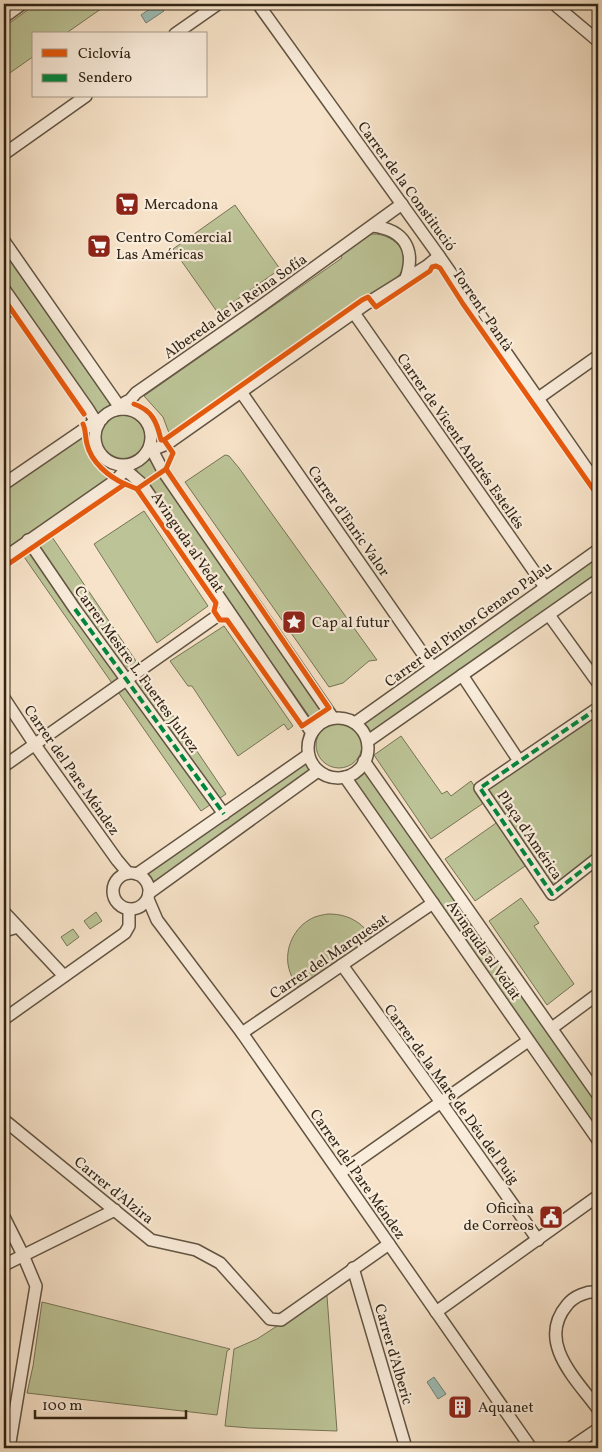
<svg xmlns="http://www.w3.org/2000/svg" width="602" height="1452" viewBox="0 0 602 1452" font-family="Vollkorn,serif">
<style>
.green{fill:#bcc497;stroke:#767456}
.water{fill:#9dbeb7;stroke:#718076}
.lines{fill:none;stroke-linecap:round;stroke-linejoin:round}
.minor-casing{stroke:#625442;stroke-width:14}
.minor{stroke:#faeddc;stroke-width:11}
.quiet{stroke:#00873e;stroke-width:4;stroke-dasharray:8 4;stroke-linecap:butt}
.cycleway-casing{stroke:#faeddc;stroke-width:8}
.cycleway{stroke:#e8590c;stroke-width:5}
.labels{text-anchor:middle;stroke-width:4.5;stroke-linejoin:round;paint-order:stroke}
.street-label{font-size:15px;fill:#302415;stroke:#faeddc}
.poi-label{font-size:15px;fill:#302415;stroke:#faeddc;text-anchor:start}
</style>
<rect width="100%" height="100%" fill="#f7e3c9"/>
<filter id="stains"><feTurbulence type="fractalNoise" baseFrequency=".004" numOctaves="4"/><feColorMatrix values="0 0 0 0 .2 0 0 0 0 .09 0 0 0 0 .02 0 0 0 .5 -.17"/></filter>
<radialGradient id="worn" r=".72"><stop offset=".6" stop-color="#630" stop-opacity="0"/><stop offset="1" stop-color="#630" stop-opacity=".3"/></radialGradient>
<g class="green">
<path d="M36 4H108L65 34H34V56L4 77V27Z"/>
<path d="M235 205 280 269 218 313 173 249Z"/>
<path d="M372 234C396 233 417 259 396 278 389 285 379 291 370 296L367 295 169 433 163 417 144 396 342 258 340 254 364 238Z"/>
<path d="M4 252 110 404V406L98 414 4 281Z"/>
<circle cx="123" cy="437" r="23"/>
<path d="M85 429C89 456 95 463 116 480L4 558V484Z"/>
<path d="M225 455 229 456 239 468 377 660 369 661 343 683 329 687 185 482Z"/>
<path d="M147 460H150L326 713 314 723 136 469Z"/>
<path d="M144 511 208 606 157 643 94 544Z"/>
<path d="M50 534 226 794 201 811 22 554Z"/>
<path d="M598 551V579L368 741 363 731 355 723Z"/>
<path d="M224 626 293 726 288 730 284 724 238 756 192 686H188L170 661Z"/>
<path d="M598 712V855L552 890 485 790Z"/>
<circle cx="339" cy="745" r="23"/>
<path d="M401 736 442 794 447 791 451 796 471 781 485 802 431 839 374 755Z"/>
<path d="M308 755 313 765 318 771 149 893C147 883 145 879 137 874Z"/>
<path d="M362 768 364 769 598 1104V1131L352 777Z"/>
<path d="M499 821 528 864 475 901 445 859Z"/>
<path d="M521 898 539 923 534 926 574 984 547 1005 489 921Z"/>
<path d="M96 912 102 921 90 929 84 921Z"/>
<path d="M328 914C351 914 364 924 376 943L301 993C297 986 292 979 290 972 283 953 292 930 309 920 315 916 322 915 328 914Z"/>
<path d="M73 929 79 937 67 946 61 937Z"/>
<path d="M325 1295 327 1296 337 1431 250 1428 225 1426 234 1349 257 1339Z"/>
<path d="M42 1302 230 1349 227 1351 217 1415 27 1393 33 1366Z"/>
</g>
<g class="water">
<path d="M157 4 164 11 146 23 141 15Z"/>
<path d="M434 1377 446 1394 438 1399 427 1382Z"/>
</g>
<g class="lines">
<g class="minor-casing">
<g id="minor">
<path d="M258 4 439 256 598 485"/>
<path d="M554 4 598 41"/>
<path d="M597 4 598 5"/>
<path d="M4 17 22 4"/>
<path d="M175 34 218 4"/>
<path d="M4 154 86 96"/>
<path d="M373 226C404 230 416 249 406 278"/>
<path d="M4 241 119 406 123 409"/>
<path d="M4 289 88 409 98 425"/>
<path d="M354 313 545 587"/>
<path d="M4 314 15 306"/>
<path d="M241 392 432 667"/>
<path d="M537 399 598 356"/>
<circle cx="123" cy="437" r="28"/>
<path d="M115 410 126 402 130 400 136 393 261 306 402 204"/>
<path d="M150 446 163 471 333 718"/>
<path d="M147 452 167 444 366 304 427 266 439 256"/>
<path d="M121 466 142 484 312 733"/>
<path d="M4 484 96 421 102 419"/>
<path d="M28 540 75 609 224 814"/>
<path d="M4 558 116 480 130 465"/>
<path d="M549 615 598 683"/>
<path d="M462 675 519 761"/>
<path d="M4 698 35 745 117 860 128 873"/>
<path d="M598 708 480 788 552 894 598 858"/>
<circle cx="338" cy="748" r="30"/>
<path d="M355 723 598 550"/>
<path d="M368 741 598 580"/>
<path d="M364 761 598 1095"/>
<path d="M4 766 227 609"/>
<path d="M345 777 598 1140"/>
<circle cx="131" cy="891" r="18"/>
<path d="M137 874 308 755"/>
<path d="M149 893 318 771"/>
<path d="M148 899 157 920 242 1033 531 1448"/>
<path d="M4 912 64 976"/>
<path d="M4 931 18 927"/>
<path d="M342 965 440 1101 538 1240"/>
<path d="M4 1019 125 933 129 926V909"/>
<path d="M552 1028 598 994"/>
<path d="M242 1033 433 903"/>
<path d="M4 1120 151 1240 196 1250 220 1263 270 1319 281 1320 389 1244"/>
<path d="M340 1173 528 1041"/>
<path d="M4 1217 23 1255 36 1286 9 1448"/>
<path d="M4 1265 115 1210"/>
<path d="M353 1268 406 1448"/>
<path d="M598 1292C587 1291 574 1296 567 1305 536 1342 576 1379 598 1409"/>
<path d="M436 1312 598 1196"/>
<path d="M570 1448 598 1429"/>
</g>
</g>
<use href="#minor" class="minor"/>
<g class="quiet">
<path d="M75 609 224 814"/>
<path d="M598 708 480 788 552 894 598 858"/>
</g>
<g class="cycleway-casing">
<g id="cycleway">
<path d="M4 299 84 414"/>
<path d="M83 424C86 430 85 437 87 444 91 462 109 477 125 484"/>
<path d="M164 440 362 300 368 297 376 307 430 271 432 267 436 266 440 268 463 304 598 496"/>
<path d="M137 489 216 603 214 611 220 620H227L302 726 329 708 166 469"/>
<path d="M4 567 125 484 137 489 166 469 173 453 164 440H161C157 422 152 410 134 404"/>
</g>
</g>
<use href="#cycleway" class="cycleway"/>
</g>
<defs>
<g id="supermarket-square" transform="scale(1.25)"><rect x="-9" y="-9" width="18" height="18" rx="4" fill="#8f2418" stroke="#faeddc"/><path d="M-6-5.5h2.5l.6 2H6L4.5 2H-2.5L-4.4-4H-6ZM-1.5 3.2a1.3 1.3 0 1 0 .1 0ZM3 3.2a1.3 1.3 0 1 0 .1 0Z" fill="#fff"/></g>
<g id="sight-square" transform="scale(1.25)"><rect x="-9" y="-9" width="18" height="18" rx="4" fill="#8f2418" stroke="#faeddc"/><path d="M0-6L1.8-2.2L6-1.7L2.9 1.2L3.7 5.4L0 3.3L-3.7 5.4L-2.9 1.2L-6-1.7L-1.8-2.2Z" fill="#fff"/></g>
<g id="civic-square" transform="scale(1.25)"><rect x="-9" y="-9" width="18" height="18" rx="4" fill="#8f2418" stroke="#faeddc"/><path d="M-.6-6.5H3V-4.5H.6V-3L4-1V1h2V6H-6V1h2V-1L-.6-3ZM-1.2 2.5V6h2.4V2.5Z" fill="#fff"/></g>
<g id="building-square" transform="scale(1.25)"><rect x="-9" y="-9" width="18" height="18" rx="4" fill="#8f2418" stroke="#faeddc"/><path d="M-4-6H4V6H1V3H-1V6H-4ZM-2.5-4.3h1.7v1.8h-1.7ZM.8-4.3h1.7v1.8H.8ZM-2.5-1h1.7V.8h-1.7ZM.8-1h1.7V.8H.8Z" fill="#fff"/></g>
</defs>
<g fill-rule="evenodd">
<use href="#supermarket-square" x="127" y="204"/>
<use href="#supermarket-square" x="99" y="246"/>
<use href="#sight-square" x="294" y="622"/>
<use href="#civic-square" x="551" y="1217"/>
<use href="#building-square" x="460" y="1407"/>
</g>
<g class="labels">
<g class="street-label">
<text transform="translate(407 186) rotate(54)" y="5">Carrer de la Constitució</text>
<text transform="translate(235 306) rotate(-35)" y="5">Albereda de la Reina Sofía</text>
<text transform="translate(483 310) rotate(56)" y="5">Torrent_Pantà</text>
<text transform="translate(461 441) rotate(55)" y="5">Carrer de Vicent Andrés Estellés</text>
<text transform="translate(349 521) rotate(55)" y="5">Carrer d'Enric Valor</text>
<text transform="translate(188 542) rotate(56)" y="5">Avinguda al Vedat</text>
<text transform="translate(468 624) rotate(-36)" y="5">Carrer del Pintor Genaro Palau</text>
<text transform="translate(137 669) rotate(54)" y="5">Carrer Mestre L. Fuertes Julvez</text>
<text transform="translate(72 770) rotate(55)" y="5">Carrer del Pare Méndez</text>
<text transform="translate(530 835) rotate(56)" y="5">Plaça d'América</text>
<text transform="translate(484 950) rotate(55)" y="5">Avinguda al Vedat</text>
<text transform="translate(329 956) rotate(-34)" y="5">Carrer del Marquesat</text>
<text transform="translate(452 1094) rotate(54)" y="5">Carrer de la Mare de Déu del Puig</text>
<text transform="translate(358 1174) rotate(55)" y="5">Carrer del Pare Méndez</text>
<text transform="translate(114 1190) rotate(39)" y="5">Carrer d'Alzira</text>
<text transform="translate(394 1354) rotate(74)" y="5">Carrer d'Alberic</text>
</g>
<g class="poi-label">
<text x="144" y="209">Mercadona</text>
<text x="116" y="242">Centro Comercial<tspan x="116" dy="17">Las Américas</tspan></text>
<text x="312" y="627">Cap al futur</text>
<text x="534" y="1213" text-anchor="end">Oficina<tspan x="534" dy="17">de Correos</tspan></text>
<text x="478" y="1412">Aquanet</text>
</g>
</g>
<rect width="602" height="1452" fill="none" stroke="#f7e3c9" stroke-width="20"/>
<rect x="5" y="5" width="592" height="1442" fill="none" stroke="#302415" stroke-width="2.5"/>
<rect x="10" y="10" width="582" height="1432" fill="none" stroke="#302415"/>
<rect x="32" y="32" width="175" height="65" fill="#faeddc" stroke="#a99d8c"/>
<rect x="42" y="49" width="25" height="8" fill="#e8590c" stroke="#a99d8c"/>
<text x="78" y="58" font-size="15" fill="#302415">Ciclovía</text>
<rect x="42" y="74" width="25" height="8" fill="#00873e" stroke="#a99d8c"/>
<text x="78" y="82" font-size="15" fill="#302415">Sendero</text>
<path d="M35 1410v8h151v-8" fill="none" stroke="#302415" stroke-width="2.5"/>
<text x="42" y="1410" font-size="15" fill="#302415" stroke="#faeddc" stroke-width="4" paint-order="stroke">100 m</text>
<rect width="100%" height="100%" filter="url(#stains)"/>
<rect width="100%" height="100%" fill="url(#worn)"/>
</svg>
